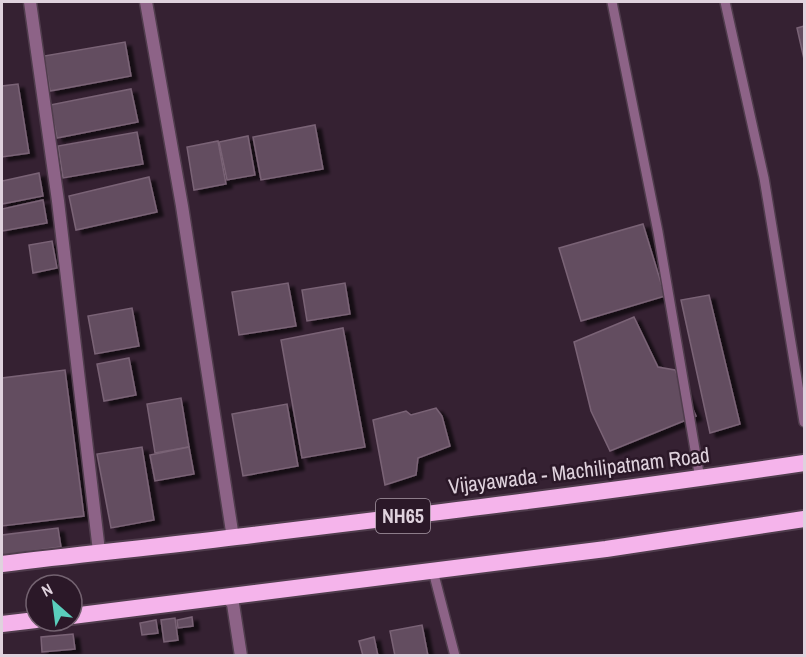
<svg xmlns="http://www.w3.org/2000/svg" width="806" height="657" viewBox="0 0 806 657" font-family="'Archivo Narrow',sans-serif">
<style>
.building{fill:#644e61;stroke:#7a6376;stroke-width:1.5;filter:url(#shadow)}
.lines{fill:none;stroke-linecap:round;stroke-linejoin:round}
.service-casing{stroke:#503d4d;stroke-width:12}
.minor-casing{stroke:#503d4d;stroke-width:15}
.trunk-casing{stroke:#503d4d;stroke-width:20}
.service{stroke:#8d6387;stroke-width:9}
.minor{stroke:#8d6387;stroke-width:12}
.trunk{stroke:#f5b4eb;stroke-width:16}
.labels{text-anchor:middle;stroke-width:5;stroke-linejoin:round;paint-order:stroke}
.shield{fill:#2b1828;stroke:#a99aa7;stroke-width:1.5}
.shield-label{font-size:20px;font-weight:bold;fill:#dfd2dd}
.street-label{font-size:21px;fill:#dfd2dd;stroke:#2b1828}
</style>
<defs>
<filter id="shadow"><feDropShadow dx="6" dy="4" stdDeviation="1.5" flood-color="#0009"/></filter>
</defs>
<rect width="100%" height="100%" fill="#352132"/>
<g class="building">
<path d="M804 26V59L797 28Z"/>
<path d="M125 42 131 76 50 91 44 56Z"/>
<path d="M18 84 29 153 2 157V86Z"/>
<path d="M131 89 138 122 57 138 50 105Z"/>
<path d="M315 125 323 169 261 180 253 137Z"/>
<path d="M137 132 143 164 63 178 58 146Z"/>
<path d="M248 136 255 175 227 180 219 142Z"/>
<path d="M218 141 226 184 194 190 187 147Z"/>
<path d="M39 173 43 196 2 204V181Z"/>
<path d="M149 177 157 212 76 230 69 196Z"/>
<path d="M43 200 47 223 2 231V209Z"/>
<path d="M643 224 665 296 581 321 559 248Z"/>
<path d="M52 241 57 268 33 273 29 245Z"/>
<path d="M288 283 296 326 239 335 232 292Z"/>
<path d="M345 283 350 314 307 321 302 290Z"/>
<path d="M709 295 740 424 710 433 681 300Z"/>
<path d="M132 308 139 346 95 354 88 316Z"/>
<path d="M634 317 658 367 675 370 696 416 610 451 591 411 574 342Z"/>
<path d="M343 328 365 447 302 458 281 340Z"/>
<path d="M129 358 136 395 104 401 97 364Z"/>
<path d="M65 370 84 516 2 526V378Z"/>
<path d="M181 398 189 447 155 453 147 404Z"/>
<path d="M287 404 298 466 243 476 232 414Z"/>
<path d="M436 408 442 416 450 446 418 458 416 475 385 485 373 420 406 411 411 415Z"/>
<path d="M142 447 154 520 111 528 97 454Z"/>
<path d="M189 447 194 474 155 481 150 455Z"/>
<path d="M58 528 61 547 2 555V535Z"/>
<path d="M192 617 193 626 178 628 177 620Z"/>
<path d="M175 618 178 640 164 642 161 620Z"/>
<path d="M156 620 158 633 142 635 140 623Z"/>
<path d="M422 625 428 656H395L390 631Z"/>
<path d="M73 634 75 649 42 652 41 637Z"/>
<path d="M374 637 378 656H363L359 641Z"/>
</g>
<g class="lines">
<g class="service-casing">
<g id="service">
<path d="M612 2 658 232 700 479"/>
<path d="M725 2 764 178 804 422"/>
<path d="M433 571 455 656"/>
</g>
</g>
<g class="minor-casing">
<g id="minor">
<path d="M30 2 58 201 99 551"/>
<path d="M146 2 182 206 233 538"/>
<path d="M226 596 233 604 241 656"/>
</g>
</g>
<g class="trunk-casing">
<g id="trunk">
<path d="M2 564C80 554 158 547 236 537 426 514 616 491 804 463"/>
<path d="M72 616 606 549 804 519"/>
<path d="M2 624 36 620"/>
</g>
</g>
<use href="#service" class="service"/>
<use href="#minor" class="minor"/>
<use href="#trunk" class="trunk"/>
</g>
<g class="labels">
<rect class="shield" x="376" y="499" width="54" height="34" rx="4.5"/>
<g class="shield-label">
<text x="403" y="523">NH65</text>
</g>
<g class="street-label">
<text transform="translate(579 471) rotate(-7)" y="7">Vijayawada - Machilipatnam Road</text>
</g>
</g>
<rect width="806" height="657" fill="none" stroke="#dfd2dd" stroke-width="6"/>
<g transform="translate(54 603) rotate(332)"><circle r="28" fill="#2b1828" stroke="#736270" stroke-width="1.5"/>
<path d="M0-4.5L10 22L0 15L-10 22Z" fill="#5acebc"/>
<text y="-9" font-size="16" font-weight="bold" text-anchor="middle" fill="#dfd2dd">N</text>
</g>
</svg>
